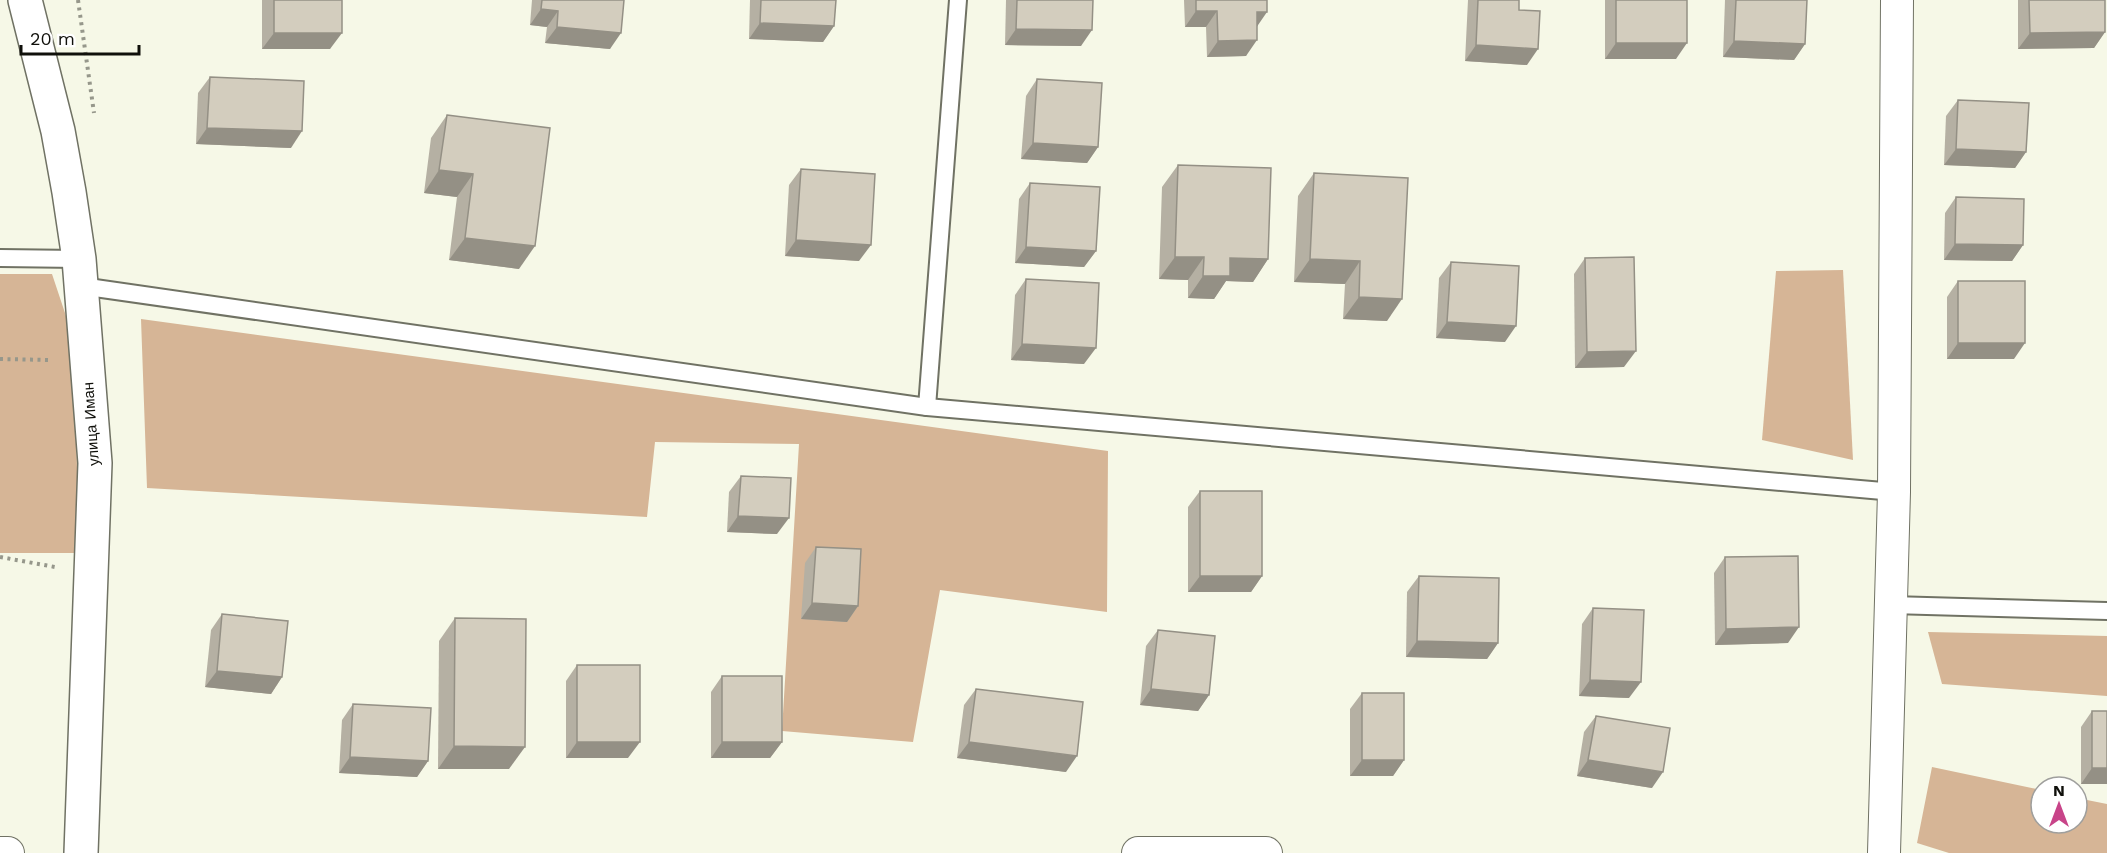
<svg xmlns="http://www.w3.org/2000/svg" width="2107" height="853" viewBox="0 0 2107 853" font-family="'Work Sans',sans-serif">
<style>
.forest{fill:#d6b596}
.lines{fill:none;stroke-linecap:round;stroke-linejoin:round}
.lane-casing{stroke:#707264;stroke-width:20}
.street-casing{stroke:#707264;stroke-width:34}
.secondary-casing{stroke:#707264;stroke-width:36}
.path{stroke:#96978b;stroke-width:4;stroke-dasharray:3 4.5;stroke-linecap:butt}
.lane{stroke:#fff;stroke-width:16}
.street{stroke:#fff;stroke-width:32}
.secondary{stroke:#fff;stroke-width:33}
.wall{fill:#b5b0a3}
.shaded-wall{fill:#949085}
.building{fill:#d3cdbe;stroke:#949085;stroke-width:1.5}
.labels{text-anchor:middle;stroke-width:4.5;stroke-linejoin:round;paint-order:stroke}
.street-label{font-size:15px;fill:#10100b;stroke:#fff}
</style>
<rect width="100%" height="100%" fill="#f6f8e7"/>
<g class="forest">
<path d="M1843 270 1853 460 1762 440 1776 271Z"/>
<path d="M0 274H52L74 340 79 553H0Z"/>
<path d="M141 319 1108 451 1107 612 940 590 913 742 782 731 799 444 655 442 647 517 147 488Z"/>
<path d="M1928 632 2107 636V696L1942 684Z"/>
<path d="M1932 767 2041 790V823H2077V798L2107 804V853H1949L1917 843Z"/>
</g>
<g class="lines">
<g class="lane-casing">
<g id="lane">
<path d="M0 258 79 259"/>
<path d="M81 286 927 407 1894 492"/>
<path d="M927 407 958 0"/>
<path d="M1891 605 2107 611"/>
</g>
</g>
<g class="street-casing">
<g id="street">
<path d="M0 853H8"/>
<path d="M1138 853H1266"/>
<path d="M1884 853 1894 492 1897 0"/>
</g>
</g>
<g class="secondary-casing">
<path id="secondary" d="M25 0 58 131 69 192 79 259 95 463 81 853"/>
</g>
<g class="path">
<path d="M78 0 94 113"/>
<path d="M0 359 50 360"/>
<path d="M0 557 55 567"/>
</g>
<use href="#lane" class="lane"/>
<use href="#street" class="street"/>
<use href="#secondary" class="secondary"/>
</g>
<g class="wall">
<path d="M262 0H342L330 49H262Z"/>
<path d="M532 0H624L610 49 545 43 547 27 530 25Z"/>
<path d="M750 0H836L834 26 823 42 749 39Z"/>
<path d="M1006 0H1093L1081 46 1005 45Z"/>
<path d="M1184 0H1267L1246 56 1207 57 1206 27H1185Z"/>
<path d="M1468 0H1519V10L1527 65 1465 61Z"/>
<path d="M1605 0H1687L1676 59H1605Z"/>
<path d="M1725 0H1807L1805 44 1794 60 1723 57Z"/>
<path d="M2018 0H2105V32L2094 48 2018 49Z"/>
<path d="M210 77 291 148 196 144 198 93Z"/>
<path d="M1037 79 1098 147 1087 163 1021 159 1026 96Z"/>
<path d="M1958 100 2026 152 2015 168 1944 165 1946 116Z"/>
<path d="M447 115 519 269 449 260 457 197 424 193 431 138Z"/>
<path d="M1178 165 1268 259 1253 282 1226 281 1214 299 1188 298V280L1159 279 1162 187Z"/>
<path d="M801 169 859 261 785 256 789 185Z"/>
<path d="M1314 173 1408 178 1387 321 1343 319 1345 284 1294 282 1298 196Z"/>
<path d="M1030 183 1096 251 1084 267 1015 263 1019 199Z"/>
<path d="M1956 197 2023 245 2012 261 1944 260 1945 213Z"/>
<path d="M1585 258 1624 367 1575 368 1574 274Z"/>
<path d="M1451 262 1505 342 1436 338 1439 278Z"/>
<path d="M1026 279 1084 364 1011 360 1015 295Z"/>
<path d="M1958 281 2014 359H1947V297Z"/>
<path d="M741 476 777 534 727 532 729 492Z"/>
<path d="M1200 491 1262 576 1251 592H1188V507Z"/>
<path d="M816 547 858 606 847 622 801 619 805 563Z"/>
<path d="M1725 557 1788 643 1715 645 1714 573Z"/>
<path d="M1419 576 1498 643 1487 659 1406 657 1407 592Z"/>
<path d="M1593 608 1629 698 1579 696 1582 624Z"/>
<path d="M222 614 282 677 271 694 205 687 211 630Z"/>
<path d="M455 618 509 769H438L439 641Z"/>
<path d="M1158 630 1209 695 1198 711 1140 705 1146 646Z"/>
<path d="M577 665 628 758H566V681Z"/>
<path d="M722 676 782 742 770 758H711V692Z"/>
<path d="M976 689 1066 772 957 758 964 705Z"/>
<path d="M1362 693 1404 760 1393 776H1350V709Z"/>
<path d="M353 704 428 761 417 777 339 773 342 720Z"/>
<path d="M2092 711 2107 784H2081V727Z"/>
<path d="M1596 716 1652 788 1577 776 1584 732Z"/>
</g>
<g class="shaded-wall">
<path d="M541 9 558 11 547 27 530 25Z"/>
<path d="M1196 11H1217L1206 27H1185Z"/>
<path d="M1257 12H1267L1256 28Z"/>
<path d="M760 23 834 26 823 42 749 39Z"/>
<path d="M557 27 621 33 610 49 545 43Z"/>
<path d="M1016 29 1092 30 1081 46 1005 45Z"/>
<path d="M2105 32 2094 48 2018 49 2030 33Z"/>
<path d="M274 33H342L330 49H262Z"/>
<path d="M1257 40 1246 56 1207 57 1218 41Z"/>
<path d="M1734 41 1805 44 1794 60 1723 57Z"/>
<path d="M1616 43H1687L1676 59H1605Z"/>
<path d="M1476 45 1538 49 1527 65 1465 61Z"/>
<path d="M207 128 302 131 291 148 196 144Z"/>
<path d="M1033 143 1098 147 1087 163 1021 159Z"/>
<path d="M1956 149 2026 152 2015 168 1944 165Z"/>
<path d="M439 170 473 174 457 197 424 193Z"/>
<path d="M465 238 535 246 519 269 449 260Z"/>
<path d="M796 240 871 245 859 261 785 256Z"/>
<path d="M1955 244 2023 245 2012 261 1944 260Z"/>
<path d="M1026 247 1096 251 1084 267 1015 263Z"/>
<path d="M1175 257H1204L1188 280 1159 279Z"/>
<path d="M1230 258 1268 259 1253 282 1226 281 1214 299 1188 298 1203 276Z"/>
<path d="M1310 259 1360 261 1345 284 1294 282Z"/>
<path d="M1359 297 1402 299 1387 321 1343 319Z"/>
<path d="M1447 322 1516 326 1505 342 1436 338Z"/>
<path d="M1958 343H2025L2014 359H1947Z"/>
<path d="M1022 344 1096 348 1084 364 1011 360Z"/>
<path d="M1636 351 1624 367 1575 368 1587 352Z"/>
<path d="M738 516 789 518 777 534 727 532Z"/>
<path d="M1200 576H1262L1251 592H1188Z"/>
<path d="M812 603 858 606 847 622 801 619Z"/>
<path d="M1799 627 1788 643 1715 645 1726 629Z"/>
<path d="M1417 641 1498 643 1487 659 1406 657Z"/>
<path d="M217 671 282 677 271 694 205 687Z"/>
<path d="M1590 680 1641 682 1629 698 1579 696Z"/>
<path d="M1151 689 1209 695 1198 711 1140 705Z"/>
<path d="M577 742H640L628 758H566Z"/>
<path d="M722 742H782L770 758H711Z"/>
<path d="M969 742 1077 756 1066 772 957 758Z"/>
<path d="M454 746 525 747 509 769H438Z"/>
<path d="M350 757 428 761 417 777 339 773Z"/>
<path d="M1362 760H1404L1393 776H1350Z"/>
<path d="M1588 760 1663 772 1652 788 1577 776Z"/>
<path d="M2092 768H2107V784H2081Z"/>
</g>
<g class="building">
<rect x="274" y="0" width="68" height="33"/>
<path d="M542 0H624L621 33 557 27 558 11 541 9Z"/>
<path d="M761 0H836L834 26 760 23Z"/>
<path d="M1017 0H1093L1092 30 1016 29Z"/>
<path d="M1196 0H1267V12H1257V40L1218 41 1217 11H1196Z"/>
<path d="M1478 0H1519V10L1540 11 1538 49 1476 45Z"/>
<rect x="1616" y="0" width="71" height="43"/>
<path d="M1736 0H1807L1805 44 1734 41Z"/>
<path d="M2029 0H2105V32L2030 33Z"/>
<path d="M210 77 304 81 302 131 207 128Z"/>
<path d="M1037 79 1102 83 1098 147 1033 143Z"/>
<path d="M1958 100 2029 103 2026 152 1956 149Z"/>
<path d="M447 115 550 128 535 246 465 238 473 174 439 170Z"/>
<path d="M1178 165 1271 168 1268 259 1230 258V276H1203L1204 257H1175Z"/>
<path d="M801 169 875 174 871 245 796 240Z"/>
<path d="M1314 173 1408 178 1402 299 1359 297 1360 261 1310 259Z"/>
<path d="M1030 183 1100 187 1096 251 1026 247Z"/>
<path d="M1956 197 2024 199 2023 245 1955 244Z"/>
<path d="M1634 257 1636 351 1587 352 1585 258Z"/>
<path d="M1451 262 1519 266 1516 326 1447 322Z"/>
<path d="M1026 279 1099 283 1096 348 1022 344Z"/>
<rect x="1958" y="281" width="67" height="62"/>
<path d="M741 476 791 478 789 518 738 516Z"/>
<rect x="1200" y="491" width="62" height="85"/>
<path d="M816 547 861 549 858 606 812 603Z"/>
<path d="M1798 556 1799 627 1726 629 1725 557Z"/>
<path d="M1419 576 1499 578 1498 643 1417 641Z"/>
<path d="M1593 608 1644 610 1641 682 1590 680Z"/>
<path d="M222 614 288 621 282 677 217 671Z"/>
<path d="M455 618 526 619 525 747 454 746Z"/>
<path d="M1158 630 1215 636 1209 695 1151 689Z"/>
<rect x="577" y="665" width="63" height="77"/>
<rect x="722" y="676" width="60" height="66"/>
<path d="M976 689 1083 702 1077 756 969 742Z"/>
<rect x="1362" y="693" width="42" height="67"/>
<path d="M353 704 431 708 428 761 350 757Z"/>
<rect x="2092" y="711" width="15" height="57"/>
<path d="M1596 716 1670 728 1663 772 1588 760Z"/>
</g>
<g class="labels">
<g class="street-label">
<text transform="translate(91 424) rotate(-94)" y="5">улица Иман</text>
</g>
</g>
<g transform="translate(2059 805)"><circle r="28" fill="#ffffff" stroke="#9f9f9d" stroke-width="1.5"/>
<path d="M0-4.5L10 22L0 15L-10 22Z" fill="#c84489"/>
<text y="-9" font-size="16" font-weight="bold" text-anchor="middle" fill="#10100b">N</text>
</g>
<path d="M21 45v9h118v-9" fill="none" stroke="#10100b" stroke-width="3"/>
<text x="30" y="45" font-size="18" fill="#10100b" stroke="#ffffff" stroke-width="4.5" paint-order="stroke">20 m</text>
</svg>
